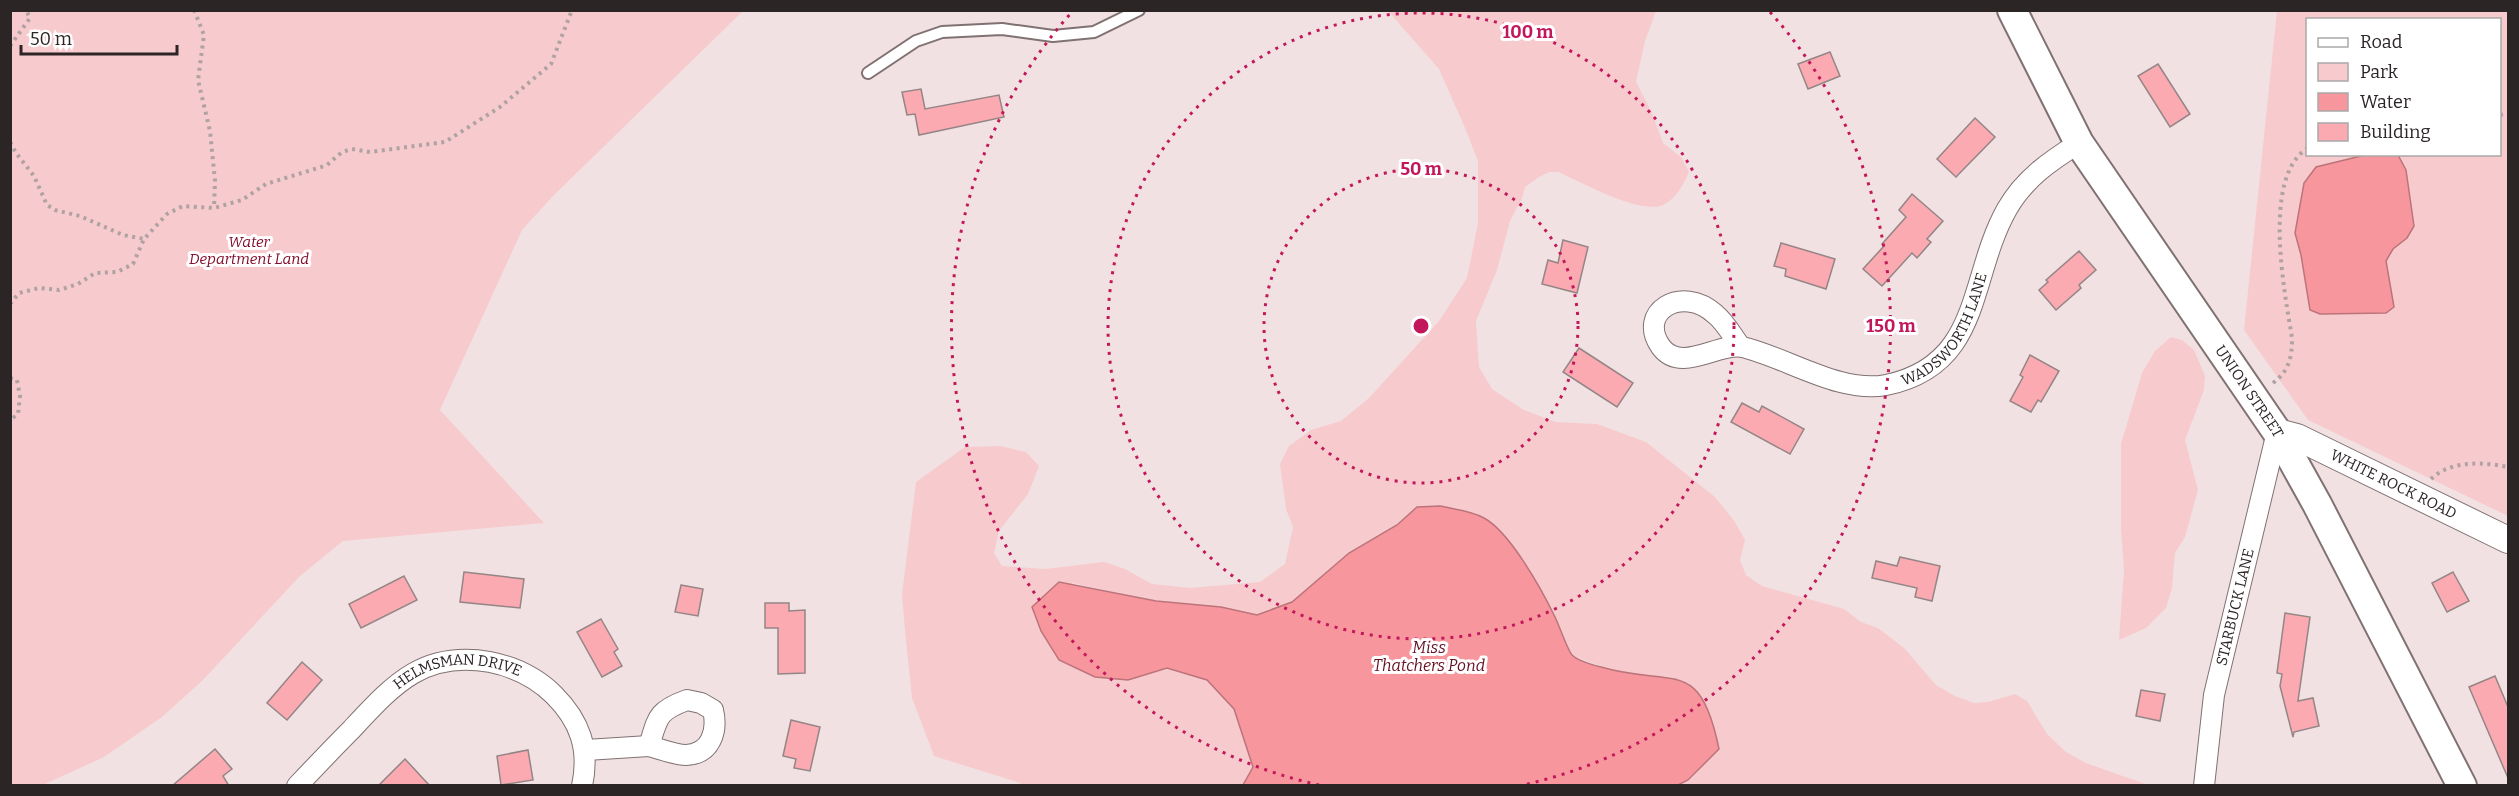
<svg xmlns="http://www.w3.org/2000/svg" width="2519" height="796" viewBox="0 0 2519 796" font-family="Bitter,serif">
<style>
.green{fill:#f7cbcd;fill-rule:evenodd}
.water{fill:#f8969e;stroke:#bb747a;stroke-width:1.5}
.building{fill:#faaab0;stroke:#948586;stroke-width:1.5}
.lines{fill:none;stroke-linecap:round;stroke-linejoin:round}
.service-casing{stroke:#807172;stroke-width:14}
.minor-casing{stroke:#807172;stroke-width:22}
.tertiary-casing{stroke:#807172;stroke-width:28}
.secondary-casing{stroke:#807172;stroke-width:32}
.path{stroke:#b0a2a3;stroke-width:4;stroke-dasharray:3 4.5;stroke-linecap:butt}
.service{stroke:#fff;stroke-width:10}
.minor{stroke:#fff;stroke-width:20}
.tertiary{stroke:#fff;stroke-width:26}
.secondary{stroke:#fff;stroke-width:28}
.ring{fill:none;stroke:#c2185b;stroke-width:3;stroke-dasharray:3 6}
.labels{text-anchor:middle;stroke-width:6;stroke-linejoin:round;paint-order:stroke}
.park-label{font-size:15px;font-style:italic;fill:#820d2c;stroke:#fff}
.street-label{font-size:15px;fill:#2c2526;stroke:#fff}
.water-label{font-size:16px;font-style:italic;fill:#661023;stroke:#fff}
.centre{fill:#c2185b;stroke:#fff;stroke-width:3}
.ring-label{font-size:18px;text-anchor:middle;font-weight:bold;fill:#c2185b;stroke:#fff;stroke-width:6;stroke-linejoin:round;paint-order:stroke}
</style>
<rect width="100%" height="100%" fill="#f2e1e2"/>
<g class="green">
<path d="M10 11H743L553 196 522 230 440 410 544 523 343 541 300 576 202 681 162 717 104 757 43 785H10Z"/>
<path d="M1388 11H1656L1645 41 1636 82 1652 113 1663 143 1681 157 1689 172C1684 184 1676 199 1663 205 1640 215 1581 182 1558 172H1549L1539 177 1525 187 1522 198 1510 221 1497 270 1476 321 1479 367 1492 389 1524 410 1556 422 1597 424 1646 442 1715 497 1735 522 1745 540 1740 560 1746 575 1762 586 1844 609 1861 622 1878 628 1904 648 1936 685 1955 696 1974 703 1988 702 2015 694 2027 701 2047 734 2066 752 2086 763 2148 785H1678L1688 780 1671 677C1633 676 1606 670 1572 655L1555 617 1522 561 1417 507 1397 525 1349 553 1292 603 1257 615 1221 607 1156 601 1072 583 1128 680 1167 668 1207 680 1234 709 1253 767 1243 785H1021L1020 783 934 756 912 698 905 631 902 594 916 482 965 447 1000 446 1026 452 1039 466 1028 494 999 531 994 553 1002 566 1045 569 1104 562 1125 569 1152 584 1190 588 1260 582 1285 564 1293 527 1286 509 1280 464 1289 446 1311 430 1341 421 1369 398 1439 321 1467 278 1478 223V161L1465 128 1439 69Z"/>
<path d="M2277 11H2508V516L2308 420 2244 330ZM2308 20H2500V154H2308Z"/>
<path d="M2171 337 2182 340 2194 350 2205 376 2204 390 2185 440 2198 490 2185 537 2175 553 2172 588 2166 608 2146 628 2119 640 2124 569 2121 530V444L2142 373 2155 351Z"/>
</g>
<g class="water">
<path d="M2365 155H2398L2406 170 2414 226 2407 238 2393 249 2386 261 2394 307 2386 313 2320 314 2310 310 2301 255 2295 233 2304 183 2316 167Z"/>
<path d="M1440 506C1454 509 1472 511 1484 518 1510 532 1542 590 1555 617 1559 625 1568 651 1572 655 1578 661 1593 665 1601 667 1673 688 1700 655 1719 749L1688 780 1678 785H1243L1253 767 1234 709 1207 680 1167 668 1128 680 1095 677 1059 660 1041 631 1032 607 1059 582 1156 601 1221 607 1257 615 1292 602 1349 553 1397 525 1417 507Z"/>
</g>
<g class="building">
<path d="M1830 52 1840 76 1808 89 1798 64Z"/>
<path d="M2158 64 2190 114 2170 127 2138 76Z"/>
<path d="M921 89 925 109 999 95 1004 117 919 135 915 114 907 115 902 92Z"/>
<path d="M1975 118 1995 137 1956 177 1937 159Z"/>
<path d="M1912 194 1943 221 1927 239 1931 242 1917 258 1912 253 1882 286 1863 269 1884 246 1882 244 1906 217 1899 210Z"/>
<path d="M1563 240 1588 247 1577 293 1542 284 1548 260 1558 263Z"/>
<path d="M1781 243 1835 259 1826 289 1785 276 1786 269 1774 266Z"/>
<path d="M2079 251 2096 270 2079 285 2081 288 2056 310 2039 290 2048 282 2046 280Z"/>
<path d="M1579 348 1633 383 1617 407 1563 372Z"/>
<path d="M2030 355 2059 371 2041 402 2038 400 2031 412 2010 401 2023 377 2020 375Z"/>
<path d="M1742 403 1759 412 1762 406 1804 429 1790 454 1731 422Z"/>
<path d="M1900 557 1940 566 1932 601 1915 597 1917 588 1872 578 1876 561 1897 566Z"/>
<path d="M464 572 524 579 520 608 460 602Z"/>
<path d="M2453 572 2469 601 2447 612 2432 583Z"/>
<path d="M404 576 417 600 361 628 349 604Z"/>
<path d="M681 585 703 589 698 616 675 612Z"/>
<path d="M765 603H789V611L805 610V673L778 674V628H765Z"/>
<path d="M2285 613 2310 617 2298 701 2313 698 2319 726 2294 732 2293 737 2280 686 2282 674 2277 673Z"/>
<path d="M601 619 618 649 614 652 622 666 602 677 577 632Z"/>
<path d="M302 662 322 680 287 720 267 703Z"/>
<path d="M2495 676 2508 707V778L2469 687Z"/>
<path d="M2141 690 2165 694 2160 721 2136 716Z"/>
<path d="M791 720 820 727 810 771 794 768 796 759 783 756Z"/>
<path d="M215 749 232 769 223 776 229 786H172Z"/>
<path d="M528 750 533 780 501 785 497 756Z"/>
<path d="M405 759 430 786H378Z"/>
</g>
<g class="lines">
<g class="service-casing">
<path id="service" d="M868 73 916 41 942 32 1002 29 1053 36 1094 32 1139 10"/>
</g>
<g class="minor-casing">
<g id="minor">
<path id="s1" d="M1740 346C1732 335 1725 322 1715 314 1682 284 1636 312 1661 347 1681 374 1719 342 1742 347 1786 357 1840 394 1886 385 1983 365 1968 278 2007 209 2024 179 2050 161 2079 143"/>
<path d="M687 700 701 703 713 710C718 731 711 754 686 755 675 755 661 749 649 746 658 717 657 711 687 700Z"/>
<path d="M586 750 649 746"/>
<path id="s2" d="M297 786C315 767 333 748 351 730 393 685 423 650 490 662 515 667 536 677 554 695 580 721 590 749 582 786"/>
<path id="s3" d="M2204 786 2214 695 2277 432"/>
</g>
</g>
<g class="tertiary-casing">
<g id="tertiary">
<path id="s4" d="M2277 432 2297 437 2508 540"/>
</g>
</g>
<g class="secondary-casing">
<g id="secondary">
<path id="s5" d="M2012 10 2079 143 2277 432 2317 504 2462 786"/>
</g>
</g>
<g class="path">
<path d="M194 10 204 35 198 80 210 131 215 181 214 208"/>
<path d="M10 46 30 18 26 10"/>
<path d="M2500 115 2508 113"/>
<path d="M10 142 16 153 34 176 47 205 55 210 80 216 123 235 144 239"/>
<path d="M10 304 19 293 39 288 59 290 78 284 95 273 117 272 133 264 144 239 167 214 183 206 214 208 242 200 266 184 318 168 327 165 342 152 352 149 370 152 445 142 500 107 551 64 572 10"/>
<path d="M10 378 17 380 20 396 18 414 10 420"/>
<path d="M2273 383C2289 371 2292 358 2292 338 2285 294 2261 176 2308 148"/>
<path d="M2431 479C2451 460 2483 462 2508 467"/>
</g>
<use href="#service" class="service"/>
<use href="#minor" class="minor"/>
<use href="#tertiary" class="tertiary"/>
<use href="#secondary" class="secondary"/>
</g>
<g class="ring">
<circle cx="1421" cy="326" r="157"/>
<circle cx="1421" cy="326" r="313"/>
<path d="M1319 785A470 470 0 0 1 1072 12M1770 12A470 470 0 0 1 1523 785"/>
</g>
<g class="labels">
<g class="park-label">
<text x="249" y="247">Water<tspan x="249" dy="17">Department Land</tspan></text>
</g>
<g class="street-label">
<text dy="5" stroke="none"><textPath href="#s1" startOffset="464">WADSWORTH LANE</textPath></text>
<text dy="5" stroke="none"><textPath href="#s5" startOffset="450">UNION STREET</textPath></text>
<text dy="5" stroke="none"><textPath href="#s4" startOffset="128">WHITE ROCK ROAD</textPath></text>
<text dy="5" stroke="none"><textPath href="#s3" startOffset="182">STARBUCK LANE</textPath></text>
<text dy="5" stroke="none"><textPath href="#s2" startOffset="207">HELMSMAN DRIVE</textPath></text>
</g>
<g class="water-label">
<text x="1429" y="653">Miss<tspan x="1429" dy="18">Thatchers Pond</tspan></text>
</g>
</g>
<circle cx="1421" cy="326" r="9" class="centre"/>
<g class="ring-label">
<text x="1528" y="38">100 m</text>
<text x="1421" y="175">50 m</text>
<text x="1891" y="332">150 m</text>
</g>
<rect width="2519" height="796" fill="none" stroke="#2c2526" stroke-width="24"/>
<rect x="2306" y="18" width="195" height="138" fill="#ffffff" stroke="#aba8a8" stroke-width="1.5"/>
<rect x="2318" y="38" width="30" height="9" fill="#ffffff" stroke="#aba8a8" stroke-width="1.5"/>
<text x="2360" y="48" font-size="18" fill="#2c2526">Road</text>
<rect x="2318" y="63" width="30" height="18" fill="#f7cbcd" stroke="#aba8a8" stroke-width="1.5"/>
<text x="2360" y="78" font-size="18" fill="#2c2526">Park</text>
<rect x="2318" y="93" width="30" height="18" fill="#f8969e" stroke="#aba8a8" stroke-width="1.5"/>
<text x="2360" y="108" font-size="18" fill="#2c2526">Water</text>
<rect x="2318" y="123" width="30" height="18" fill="#faaab0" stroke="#aba8a8" stroke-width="1.5"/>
<text x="2360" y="138" font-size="18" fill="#2c2526">Building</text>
<path d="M21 45v9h156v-9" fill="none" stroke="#2c2526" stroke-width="3"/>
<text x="30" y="45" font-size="18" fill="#2c2526" stroke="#ffffff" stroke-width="4.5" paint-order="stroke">50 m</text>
</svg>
